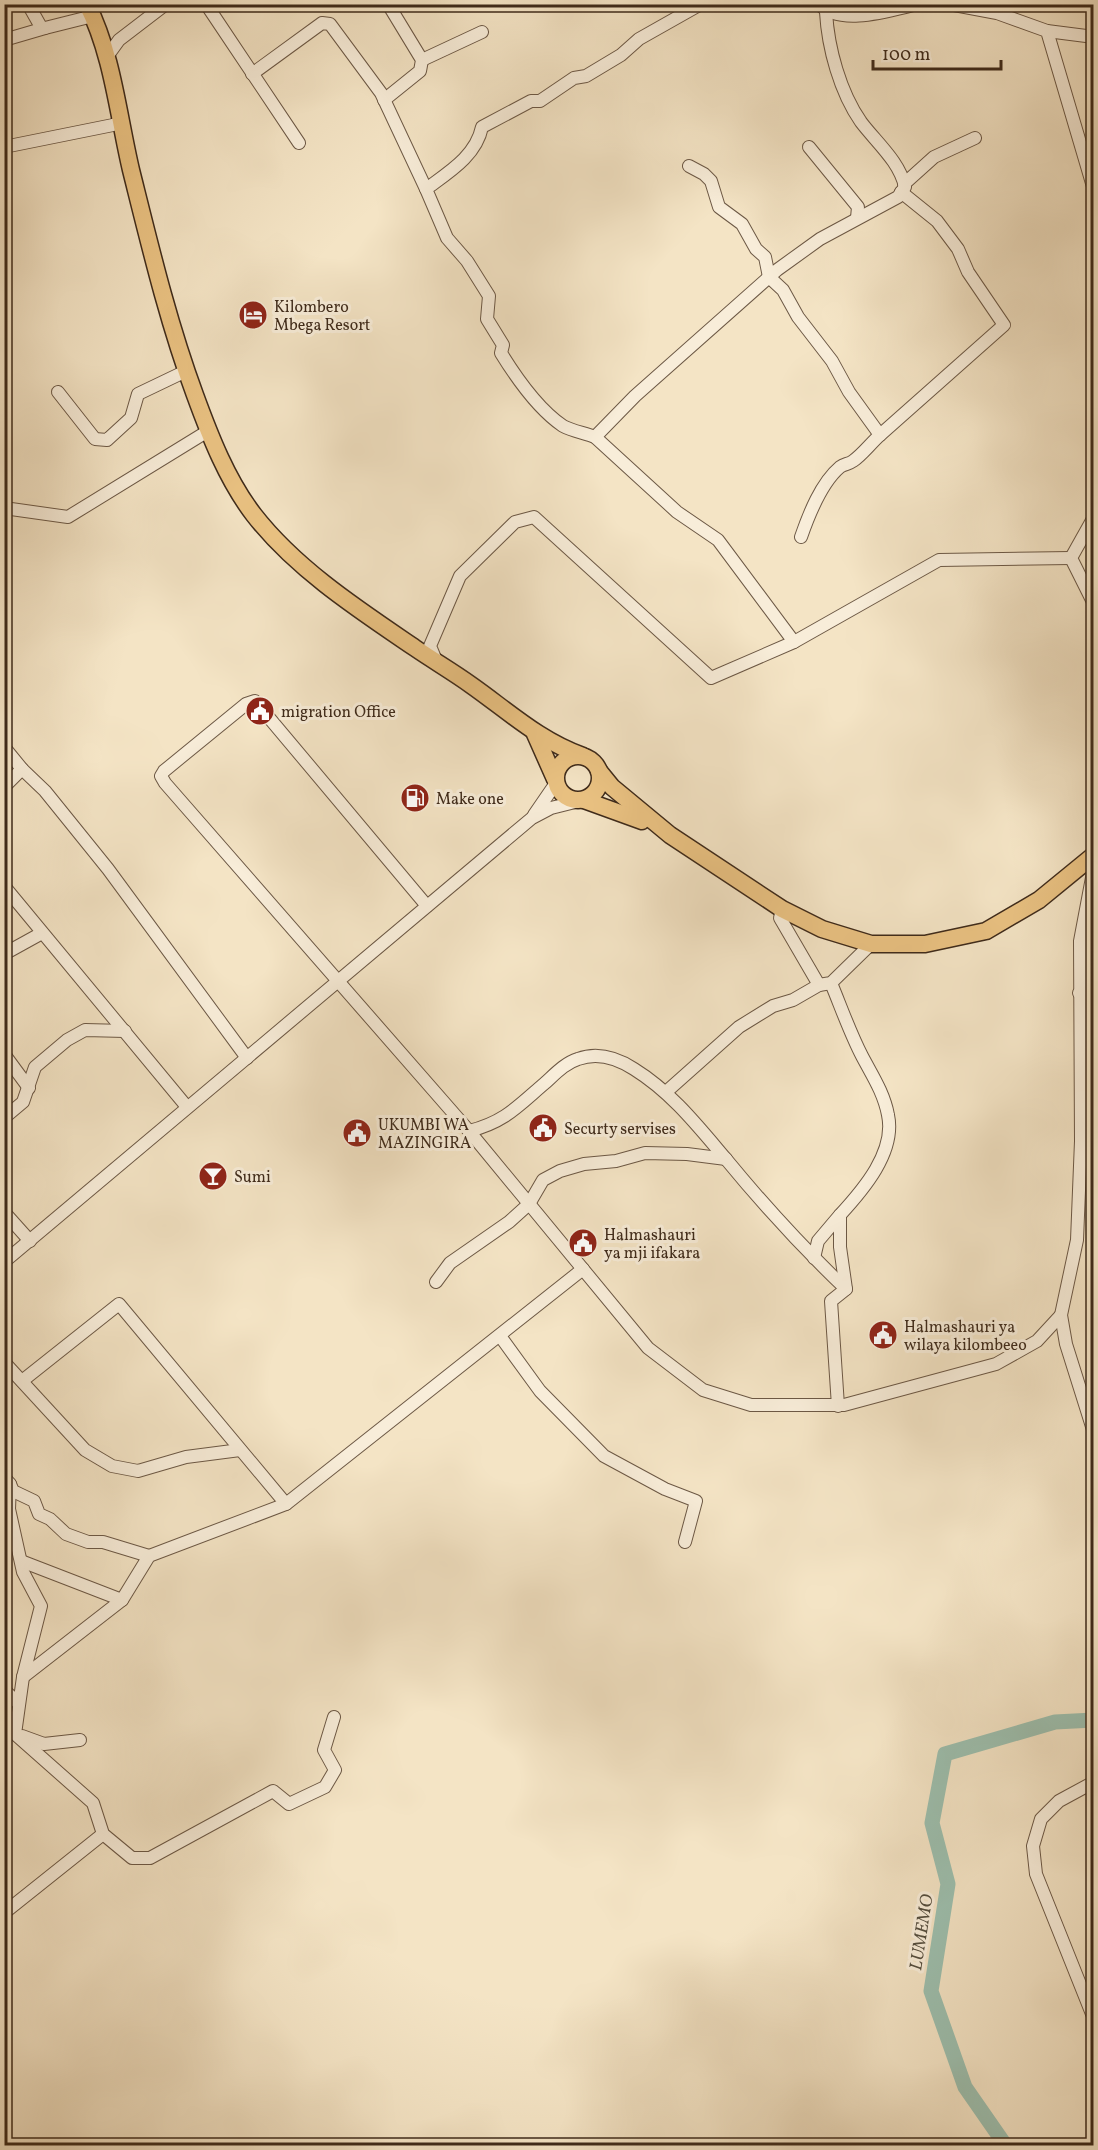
<svg xmlns="http://www.w3.org/2000/svg" width="1098" height="2150" viewBox="0 0 1098 2150" font-family="Vollkorn,serif">
<style>
.lines{fill:none;stroke-linecap:round;stroke-linejoin:round}
.river{stroke:#9dbfae;stroke-width:15}
.minor-casing{stroke:#6c5845;stroke-width:14}
.major-casing{stroke:#3e2a1a;stroke-width:19}
.minor{stroke:#f8edd9;stroke-width:12}
.major{stroke:#eac282;stroke-width:16}
.labels{text-anchor:middle;stroke-width:6;stroke-linejoin:round;paint-order:stroke}
.poi-label{font-size:16px;fill:#3e2a1a;stroke:#f8edd9;text-anchor:start}
.water-label{font-size:18px;font-style:italic;fill:#564f3f;stroke:#f8edd9}
</style>
<rect width="100%" height="100%" fill="#f4e4c5"/>
<filter id="stains"><feTurbulence type="fractalNoise" baseFrequency=".00333" numOctaves="4"/><feColorMatrix values="0 0 0 0 .2 0 0 0 0 .09 0 0 0 0 .02 0 0 0 .5 -.17"/></filter>
<radialGradient id="worn" r=".72"><stop offset=".6" stop-color="#630" stop-opacity="0"/><stop offset="1" stop-color="#630" stop-opacity=".3"/></radialGradient>
<g class="lines">
<path class="river" d="M1006 2146 965 2087 931 1991 948 1884 932 1823 945 1754 1055 1722 1094 1720"/>
<g class="minor-casing">
<g id="minor">
<path d="M28 4 41 27 45 28 93 16"/>
<path d="M206 4 299 143"/>
<path d="M819 4C840 27 891 10 918 4"/>
<path d="M949 4 997 13 1047 31 1094 190"/>
<path d="M1047 31 1094 37"/>
<path d="M4 40 45 28"/>
<path d="M106 58 119 40 166 4"/>
<path d="M422 60 482 32"/>
<path d="M252 74 322 23 330 24 381 93 426 189"/>
<path d="M384 100 420 71 422 60 388 4"/>
<path d="M4 147 113 125 121 121"/>
<path d="M809 147 858 207 857 218"/>
<path d="M689 166 704 174 711 181 719 207 742 224 756 249 765 257 769 277 783 290 798 317 832 361 849 392 880 435 1004 325 968 272 958 249 937 221 901 192"/>
<path d="M904 184 934 157 975 138"/>
<path d="M58 392 95 439 107 440 131 418 138 394 186 371"/>
<path d="M595 437C585 433 572 431 563 426 538 409 517 379 501 353L503 345 487 319 489 296 467 261 447 238 426 189C449 172 476 156 482 127L531 101H540L574 78 586 76 621 55 639 39 701 4"/>
<path d="M4 508 68 517 208 431"/>
<path d="M1094 517 1071 558 1094 604"/>
<path d="M801 537C809 514 821 483 840 467 844 464 849 464 853 461 862 455 871 443 880 435"/>
<path d="M794 642 718 540 677 512 595 437 635 396 777 270 820 239 898 197 905 187C900 162 876 142 861 122 840 92 828 48 826 12"/>
<path d="M437 663 430 646 460 576 515 522 534 517 711 678 794 642 939 560 1071 558"/>
<path d="M4 747 22 769 4 787"/>
<path d="M22 769 45 791 108 869 247 1058"/>
<path d="M534 815 556 783"/>
<path d="M1094 867 1080 941 1081 1141 1077 1240 1061 1315 1066 1344 1094 1433"/>
<path d="M4 886 187 1107"/>
<path d="M427 906 255 701 246 704 164 771 161 776 165 783 469 1131 648 1348 703 1390 751 1405H844L996 1364 1037 1341 1061 1315"/>
<path d="M782 909 780 918 819 985"/>
<path d="M4 954 42 933"/>
<path d="M831 983C841 1007 850 1033 862 1056 872 1075 884 1093 888 1115 896 1152 863 1190 840 1215V1247L846 1289 831 1301 838 1406"/>
<path d="M1079 993 1094 994"/>
<path d="M4 1054 29 1088"/>
<path d="M666 1092 739 1027 773 1006 793 1000 819 985 831 983 871 944"/>
<path d="M4 1118 23 1102 35 1067 67 1040 85 1030 125 1031"/>
<path d="M469 1131C505 1122 518 1106 545 1083 555 1074 565 1063 578 1059 597 1052 617 1058 634 1069 671 1092 697 1125 725 1158 762 1203 803 1248 846 1289"/>
<path d="M4 1212 30 1241"/>
<path d="M814 1258 818 1241 840 1215"/>
<path d="M4 1262 532 818 551 808 579 801"/>
<path d="M436 1282 450 1263 509 1222 529 1204 543 1180 560 1171 584 1164 616 1161 645 1153 687 1154 726 1159"/>
<path d="M500 1336 540 1391 604 1456 665 1489 696 1501 685 1542"/>
<path d="M4 1362 85 1450 112 1466 138 1471 186 1457 240 1450"/>
<path d="M22 1381 119 1304 286 1504"/>
<path d="M4 1477 10 1484 9 1509 23 1572 41 1606 23 1677 15 1734 93 1803 103 1834 132 1858H150L273 1791 289 1804 325 1787 335 1770 324 1750 334 1717"/>
<path d="M10 1484 13 1491 34 1501 39 1514 50 1519 66 1534 88 1542H103L149 1556"/>
<path d="M21 1561 122 1600"/>
<path d="M23 1677 122 1600 149 1556 286 1504 583 1269"/>
<path d="M4 1690 18 1703"/>
<path d="M22 1736 44 1744 80 1740"/>
<path d="M1094 1782 1059 1801 1041 1819 1033 1846 1036 1874 1094 2019"/>
<path d="M4 1913 103 1834"/>
</g>
</g>
<g class="major-casing">
<g id="major">
<path d="M87 4C113 56 118 115 131 170 150 246 168 322 195 395 210 436 227 480 254 515 296 569 359 610 415 648 434 661 453 672 471 685 508 711 540 741 583 756"/>
<path d="M535 734 555 779"/>
<circle cx="578" cy="778" r="22"/>
<path d="M599 771 612 787 670 835 782 909 822 929 871 944H925L986 931 1039 900 1094 855"/>
<path d="M584 800 642 821"/>
</g>
</g>
<use href="#minor" class="minor"/>
<use href="#major" class="major"/>
</g>
<defs>
<g id="hotel-disc" transform="scale(1.5)"><circle r="9.5" fill="#8f2418" stroke="#f8edd9"/><path d="M-6-4.5h1.5V1H6V5H4.5V3h-9V5H-6ZM-4 0a1.8 1.8 0 1 1 3.6 0ZM.5 0V-2.5h3Q6-2.5 6 0Z" fill="#fff"/></g>
<g id="civic-disc" transform="scale(1.5)"><circle r="9.5" fill="#8f2418" stroke="#f8edd9"/><path d="M-.6-6.5H3V-4.5H.6V-3L4-1V1h2V6H-6V1h2V-1L-.6-3ZM-1.2 2.5V6h2.4V2.5Z" fill="#fff"/></g>
<g id="fuel-disc" transform="scale(1.5)"><circle r="9.5" fill="#8f2418" stroke="#f8edd9"/><path d="M-5.5-6h7V0h2V4h1.3V-2.5L3-4.5l.8-.8L6-3V5H2.5V1h-1V6h-7ZM-4.2-4.7v3.2H.2V-4.7Z" fill="#fff"/></g>
<g id="bar-disc" transform="scale(1.5)"><circle r="9.5" fill="#8f2418" stroke="#f8edd9"/><path d="M-6-5H6L.8 .8V4.5H3.5V6h-7V4.5H-.8V.8Z" fill="#fff"/></g>
</defs>
<g fill-rule="evenodd">
<use href="#hotel-disc" x="253" y="315"/>
<use href="#civic-disc" x="260" y="711"/>
<use href="#fuel-disc" x="415" y="798"/>
<use href="#civic-disc" x="543" y="1128"/>
<use href="#civic-disc" x="357" y="1133"/>
<use href="#bar-disc" x="213" y="1176"/>
<use href="#civic-disc" x="583" y="1243"/>
<use href="#civic-disc" x="883" y="1335"/>
</g>
<g class="labels">
<g class="poi-label">
<text x="274" y="312">Kilombero<tspan x="274" dy="18">Mbega Resort</tspan></text>
<text x="281" y="717">migration Office</text>
<text x="436" y="804">Make one</text>
<text x="378" y="1130">UKUMBI WA<tspan x="378" dy="18">MAZINGIRA</tspan></text>
<text x="564" y="1134">Securty servises</text>
<text x="234" y="1182">Sumi</text>
<text x="604" y="1240">Halmashauri<tspan x="604" dy="18">ya mji ifakara</tspan></text>
<text x="904" y="1332">Halmashauri ya<tspan x="904" dy="18">wilaya kilombeeo</tspan></text>
</g>
<g class="water-label">
<text transform="translate(921 1932) rotate(-81)" y="6">LUMEMO</text>
</g>
</g>
<rect width="1098" height="2150" fill="none" stroke="#f4e4c5" stroke-width="24"/>
<rect x="6" y="6" width="1086" height="2138" fill="none" stroke="#3e2a1a" stroke-width="3"/>
<rect x="12" y="12" width="1074" height="2126" fill="none" stroke="#3e2a1a" stroke-width="1.5"/>
<path d="M873 60v9h128v-9" fill="none" stroke="#3e2a1a" stroke-width="3"/>
<text x="882" y="60" font-size="18" fill="#3e2a1a" stroke="#f8edd9" stroke-width="4.5" paint-order="stroke">100 m</text>
<rect width="100%" height="100%" filter="url(#stains)"/>
<rect width="100%" height="100%" fill="url(#worn)"/>
</svg>
